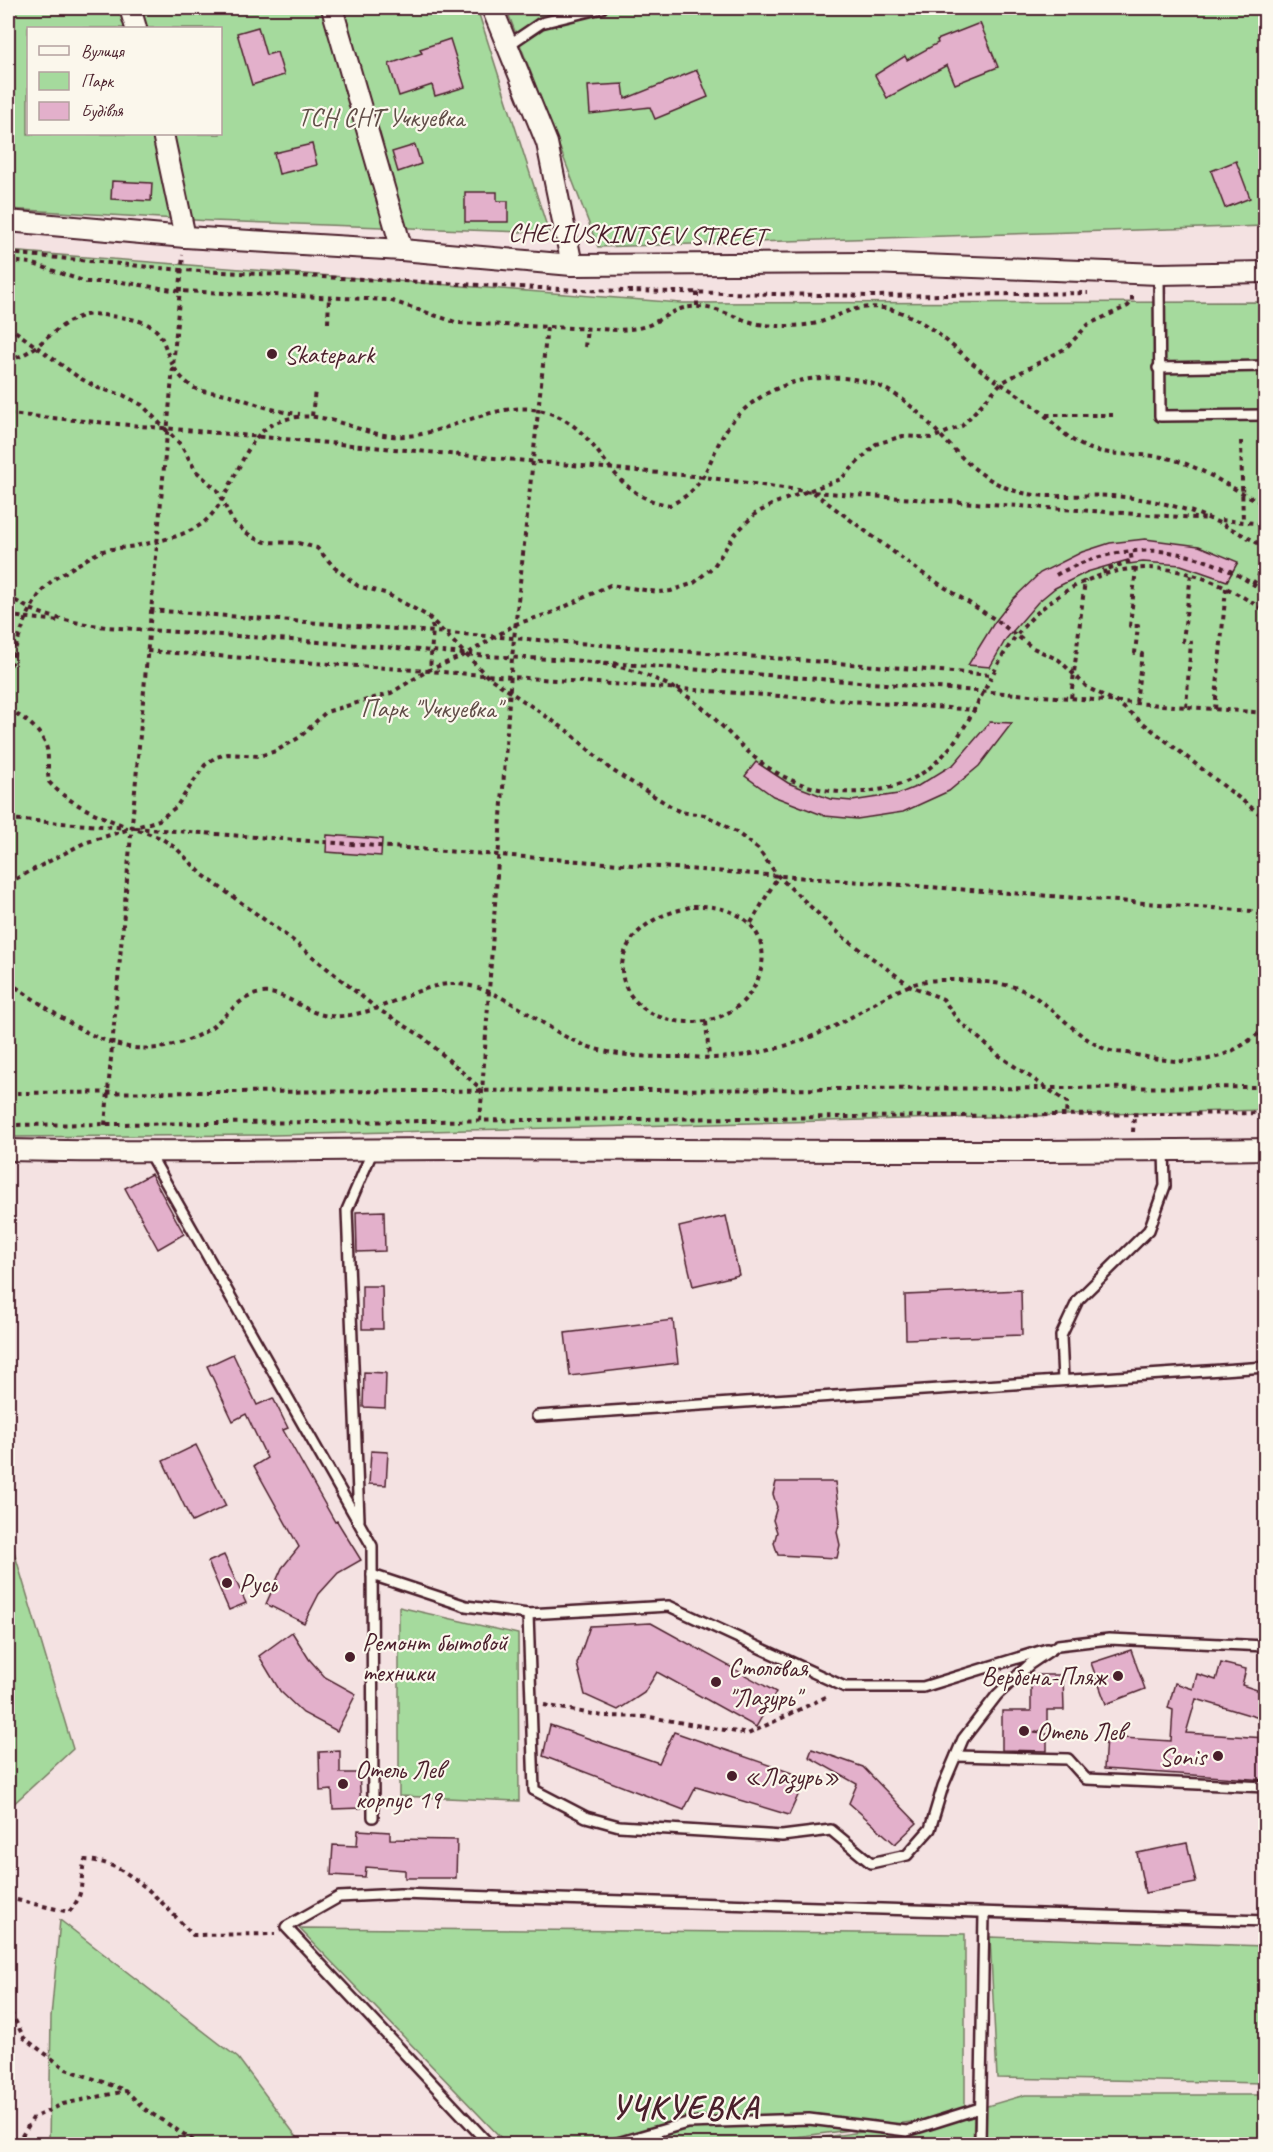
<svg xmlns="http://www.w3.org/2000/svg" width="1273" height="2152" viewBox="0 0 1273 2152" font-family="Caveat,sans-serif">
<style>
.green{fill:#a5da9d;stroke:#787c64;stroke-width:1.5;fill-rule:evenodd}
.building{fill:#e3b0cb;stroke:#4a1f2b;stroke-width:1.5}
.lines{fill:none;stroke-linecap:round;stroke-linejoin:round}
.lane-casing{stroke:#4a1f2b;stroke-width:14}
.street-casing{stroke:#4a1f2b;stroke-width:24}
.path{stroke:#4a1f2b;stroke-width:4;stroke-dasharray:4.5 4.5;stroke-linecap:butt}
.lane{stroke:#fbf7ec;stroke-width:9}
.street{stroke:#fbf7ec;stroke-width:20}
.poi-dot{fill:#4a1f2b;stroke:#fbf7ec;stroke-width:2}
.labels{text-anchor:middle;stroke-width:4.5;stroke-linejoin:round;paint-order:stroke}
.park-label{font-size:26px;fill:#614e48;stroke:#fbf7ec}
.street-label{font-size:26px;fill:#4a1f2b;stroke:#fbf7ec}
.poi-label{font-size:26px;fill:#4a1f2b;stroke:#fbf7ec;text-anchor:start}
.district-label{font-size:32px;font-weight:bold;letter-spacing:1.5px;fill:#4a1f2b;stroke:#fbf7ec}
</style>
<rect width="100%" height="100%" fill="#f4e2e2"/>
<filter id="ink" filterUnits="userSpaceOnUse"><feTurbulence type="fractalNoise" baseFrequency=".0167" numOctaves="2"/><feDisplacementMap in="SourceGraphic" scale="12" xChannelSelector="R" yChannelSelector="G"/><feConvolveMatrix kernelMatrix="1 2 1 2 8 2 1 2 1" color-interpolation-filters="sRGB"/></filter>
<g filter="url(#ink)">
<g class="green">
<path d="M8 8H477L549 233 211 221 8 209ZM28 28H220V134H28Z"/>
<path d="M506 8H1265V226L598 247Z"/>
<path d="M8 251 681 303 1265 302V1110L274 1135 8 1137Z"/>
<path d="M8 1546 13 1548 73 1749 8 1809Z"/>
<path d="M399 1607 518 1634 519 1801 399 1796Z"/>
<path d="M60 1920 238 2058 302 2144H49L51 2017Z"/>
<path d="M299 1928 965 1934V2115L742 2144H507Z"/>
<path d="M990 1937 1265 1946V2083L997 2078Z"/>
<path d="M1025 2095H1265V2144H977L980 2108Z"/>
<path d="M974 2117 973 2144H772Z"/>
</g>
<g class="building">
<path d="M980 23 998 67 955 84 947 65 887 98 875 75 905 56 907 60 938 43 937 40Z"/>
<path d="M258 27 266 55 277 52 284 75 252 85 237 33Z"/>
<path d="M450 39 465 87 435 96 432 85 399 96 389 64 422 53 420 49Z"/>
<path d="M697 70 708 97 655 119 650 107 590 114 588 86 623 84 625 99Z"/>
<path d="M312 144 317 165 279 174 274 153Z"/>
<path d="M415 145 421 164 398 172 392 152Z"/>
<path d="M1236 161 1250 198 1225 208 1211 171Z"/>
<path d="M112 181 152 183 151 201 111 199Z"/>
<path d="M465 192H497V201H508V222H465Z"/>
<path d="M1145 539 1199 546 1238 562 1227 581 1181 565 1143 562 1129 564 1128 560 1087 572 1055 588 1038 602 1006 639 990 667 968 665 994 623 1013 599 1040 573 1082 552 1110 543Z"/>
<path d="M990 722 1012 723 979 766 949 791 903 812 857 819 825 816 773 796 745 776 756 762 788 783 830 799 852 801 898 794 918 786 954 764Z"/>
<path d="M327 835 382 839 381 856 326 852Z"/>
<path d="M151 1174 184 1234 158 1249 125 1188Z"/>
<path d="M384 1211 385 1251 357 1252 356 1212Z"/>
<path d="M726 1216 739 1275 693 1286 679 1227Z"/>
<path d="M362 1286H382L383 1329H362Z"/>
<path d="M1021 1290 1022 1335 906 1339 905 1295Z"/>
<path d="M673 1320 678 1363 570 1376 565 1333Z"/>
<path d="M233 1354 257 1405 273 1398 288 1428 283 1430 335 1522 337 1521 361 1560 338 1573 319 1594 304 1623 266 1604 282 1568 299 1547 254 1466 267 1458 246 1414 233 1421 207 1366Z"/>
<path d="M364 1372 386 1373 385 1408 363 1407Z"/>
<path d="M196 1445 226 1506 192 1522 163 1461Z"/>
<path d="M371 1451 388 1452 386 1485 369 1484Z"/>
<path d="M776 1482H835L840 1521 837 1532 840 1545 837 1558 778 1555 774 1543 777 1532 773 1520 777 1507 773 1494Z"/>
<path d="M224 1555 246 1603 229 1610 208 1562Z"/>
<path d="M651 1623 776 1692 756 1727 657 1672 644 1693 618 1710 585 1695 577 1664 590 1626Z"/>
<path d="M292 1632 309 1659 325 1677 356 1694 337 1731 303 1713 280 1691 259 1656Z"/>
<path d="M1131 1650 1145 1689 1106 1704 1091 1663Z"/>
<path d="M1221 1663 1246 1669 1242 1685 1266 1693V1720L1196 1699 1186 1733 1266 1738V1780L1104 1769 1106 1737 1171 1741 1173 1710 1168 1708 1175 1683 1193 1689 1197 1674 1216 1680Z"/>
<path d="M1031 1675H1063L1064 1710H1047V1728L1034 1733 1047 1734V1751L1002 1750V1711H1031Z"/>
<path d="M550 1725 659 1763 674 1732 806 1778 789 1815 696 1787 684 1810 543 1756Z"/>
<path d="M812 1749 863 1767 917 1823 895 1844 849 1803 857 1784 809 1757Z"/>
<path d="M340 1751V1773H359L361 1808 333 1809 332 1790 320 1791 319 1752Z"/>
<path d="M358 1830 390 1832V1839L457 1840 456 1878H405V1870L366 1867 365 1877 331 1875 333 1845 357 1846Z"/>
<path d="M1187 1843 1196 1883 1145 1893 1137 1853Z"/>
</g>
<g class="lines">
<g class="lane-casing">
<g id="lane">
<path d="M507 46 541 23 602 8"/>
<path d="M1159 274 1160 416 1266 415"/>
<path d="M1158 368 1266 366"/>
<path d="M149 1153 372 1546 373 1817"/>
<path d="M1063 1380 1061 1336 1078 1300 1149 1230 1165 1186 1164 1150"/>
<path d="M537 1416 1266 1367"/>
<path d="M359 1520 347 1210 373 1150"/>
<path d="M372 1575 466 1606 528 1614 534 1790 586 1817 619 1826 782 1836 831 1830 871 1863 907 1855 930 1829 943 1786 963 1739 997 1695 1030 1664 1058 1645 1109 1639 1266 1646"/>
<path d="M528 1614 669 1606 845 1687H923L1047 1649"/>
<path d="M956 1756 1068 1759 1086 1779 1266 1787"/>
<path d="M489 2144 286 1927 339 1897 400 1894 1266 1921"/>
<path d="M614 2144 687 2123 809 2119 907 2131 980 2108"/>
<path d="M980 2144 984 1914"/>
</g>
</g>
<g class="street-casing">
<g id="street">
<path d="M130 8 136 28"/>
<path d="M332 8 402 250"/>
<path d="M492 8 547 143 572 265"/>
<path d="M163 134 185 237"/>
<path d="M8 221 185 237 402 250 572 265 870 263 1159 274 1266 272"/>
<path d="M8 1150C157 1154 307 1149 456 1149 726 1150 996 1153 1266 1149"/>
</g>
</g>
<g class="path">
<path d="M8 253 181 270 580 290 871 296 1088 293"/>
<path d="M8 261 31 263 86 282H122L179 291 389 300 458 323 618 330C629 329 639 329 649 325 666 317 678 305 699 307 715 308 728 314 742 319 762 327 784 327 805 325 833 323 847 303 883 308 922 313 952 347 981 370 998 383 1017 393 1034 406 1050 418 1065 438 1083 446 1110 458 1139 452 1167 458 1203 466 1232 491 1266 504"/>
<path d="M697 306V292"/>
<path d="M328 323 329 296"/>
<path d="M8 326 78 377 98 388 123 395 142 405 181 445 196 471 217 490 233 522 252 537 265 542 298 543 317 548 335 568 358 586 385 593 428 616 433 628 430 670"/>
<path d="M585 347 587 329"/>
<path d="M8 360C39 354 55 322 86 315 96 313 107 316 118 317 183 324 150 354 191 386 202 394 217 391 230 395 254 403 274 412 300 414"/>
<path d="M8 414 704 477 812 492 1211 519"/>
<path d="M1046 415H1113"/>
<path d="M312 416 315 390"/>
<path d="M1241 441 1243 522"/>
<path d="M813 492 919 571 996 620 1033 648 1059 660 1088 688 1115 701 1266 819"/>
<path d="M1221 520 1266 524"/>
<path d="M1136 568 1130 626H1138L1135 653 1142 654 1136 703"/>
<path d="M1105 574 1104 570 1132 561 1130 550"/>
<path d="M1056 575C1127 536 1200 545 1266 593"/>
<path d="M1253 584 1266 565"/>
<path d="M8 595C35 617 72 622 106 627 233 636 360 644 487 656 538 660 594 656 643 674 661 681 680 690 695 702 713 715 727 732 743 747 775 779 817 795 862 792 948 786 966 721 1001 659 1026 614 1068 581 1118 571 1172 560 1222 581 1266 612"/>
<path d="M150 610 992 675"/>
<path d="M8 616 61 621"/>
<path d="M428 616 487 676 569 732 610 769 680 812 705 815 736 832 758 849 778 876 843 937 911 986 943 999 957 1019 998 1055 1067 1102 1066 1115"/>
<path d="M147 651 976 710"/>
<path d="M596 662 1266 713"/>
<path d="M8 674C16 646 28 600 52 581 59 575 68 571 75 566 84 561 94 554 103 551 113 548 125 548 135 546 156 542 186 536 203 523 234 498 241 439 273 424 319 403 348 432 392 436 443 440 492 398 543 411 604 426 604 497 670 505 707 488 706 464 725 432 738 410 762 394 785 385 804 378 823 377 843 378 921 383 938 454 1000 485 1037 503 1074 493 1112 496 1172 500 1214 517 1266 548"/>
<path d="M1071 698 1085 580"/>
<path d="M1186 707 1191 642 1183 641 1191 574"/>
<path d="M1215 709 1226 588"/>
<path d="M8 710C24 717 42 730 47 749 49 759 47 772 49 782 69 804 97 815 125 826"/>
<path d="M8 819 128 828"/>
<path d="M135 828 1266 912"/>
<path d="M138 830 161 838 177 849 203 875 291 939 376 1008 423 1037 482 1090"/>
<path d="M8 883 84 843 159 820 176 807 205 765 216 757 228 754 259 756 276 751 300 737 326 712 391 693 427 671 467 654 516 624 554 612 610 585 658 592 671 591 694 583 714 566 735 534 755 514 775 503 841 479 876 444 903 436 932 438 962 426 1001 383 1066 348 1089 324 1128 306 1132 301V292"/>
<path d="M693 906C800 903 772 1026 687 1022 621 1020 597 954 654 920 666 913 680 910 693 906Z"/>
<path d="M751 923 778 876"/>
<path d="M8 982C72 1023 127 1077 206 1031 224 1020 239 995 262 993 283 991 300 1008 319 1014 333 1018 347 1016 360 1013 393 1006 423 982 458 984 498 987 534 1020 568 1038 605 1057 641 1057 682 1057 697 1057 714 1059 730 1057 760 1054 794 1045 822 1032 855 1019 892 986 927 981 947 978 1005 981 1022 990 1053 1004 1074 1036 1105 1049 1113 1053 1124 1052 1132 1054 1187 1066 1222 1067 1266 1027"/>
<path d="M706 1022 709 1057"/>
<path d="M8 1093 1266 1087"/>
<path d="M480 1121 512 658 547 327"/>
<path d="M8 1125 1266 1113"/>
<path d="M105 1125 183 255"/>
<path d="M1133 1132 1134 1115"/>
<path d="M544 1705 603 1716 649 1717 748 1734 828 1696"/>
<path d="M8 1898 69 1912C87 1891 78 1884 85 1860 130 1861 163 1905 193 1935L275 1934"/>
<path d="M8 2001 11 2012 8 2026"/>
<path d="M11 2012 24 2038 66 2069 125 2090 146 2110 199 2144"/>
<path d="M17 2144 33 2118 63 2104 126 2091"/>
</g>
<use href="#lane" class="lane"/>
<use href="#street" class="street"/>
</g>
</g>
<g class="poi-dot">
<circle cx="272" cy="354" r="6"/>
<circle cx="227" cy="1583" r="6"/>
<circle cx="350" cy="1657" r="6"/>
<circle cx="1118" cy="1676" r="6"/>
<circle cx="716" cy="1682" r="6"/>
<circle cx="1024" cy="1731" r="6"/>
<circle cx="1218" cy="1756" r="6"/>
<circle cx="732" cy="1776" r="6"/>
<circle cx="343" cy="1784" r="6"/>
</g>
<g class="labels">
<g class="park-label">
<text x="381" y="126">ТСН СНТ Учкуевка</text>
<text x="431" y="717">Парк "Учкуевка"</text>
</g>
<g class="street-label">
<text transform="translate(637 234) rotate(1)" y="9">CHELIUSKINTSEV STREET</text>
</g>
<g class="poi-label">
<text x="284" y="363">Skatepark</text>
<text x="239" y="1592">Русь</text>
<text x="362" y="1651">Ремонт бытовой<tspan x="362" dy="30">техники</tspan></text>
<text x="728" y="1676">Столовая<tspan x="728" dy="30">"Лазурь"</tspan></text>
<text x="1106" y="1685" text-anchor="end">Вербена-Пляж</text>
<text x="1036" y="1740">Отель Лев</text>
<text x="1206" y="1765" text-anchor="end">Sonis</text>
<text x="355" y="1778">Отель Лев<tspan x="355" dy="30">корпус 19</tspan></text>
<text x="744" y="1785">«Лазурь»</text>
</g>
<g class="district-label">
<text x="685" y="2118">УЧКУЕВКА</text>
</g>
</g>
<rect width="1273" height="2152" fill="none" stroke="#fbf7ec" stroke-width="30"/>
<rect x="15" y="15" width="1243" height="2122" fill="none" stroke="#4a1f2b" stroke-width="2" filter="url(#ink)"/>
<rect x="27" y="27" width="195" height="108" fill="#fbf7ec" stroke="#b4a19f" stroke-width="1.5"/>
<rect x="39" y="46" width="30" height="9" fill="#fbf7ec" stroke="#b4a19f" stroke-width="1.5"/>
<text x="81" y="57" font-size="18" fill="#4a1f2b">Вулиця</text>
<rect x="39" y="72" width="30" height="18" fill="#a5da9d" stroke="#b4a19f" stroke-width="1.5"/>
<text x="81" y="87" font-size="18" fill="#4a1f2b">Парк</text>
<rect x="39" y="102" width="30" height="18" fill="#e3b0cb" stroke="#b4a19f" stroke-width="1.5"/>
<text x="81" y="117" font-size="18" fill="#4a1f2b">Будівля</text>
</svg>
